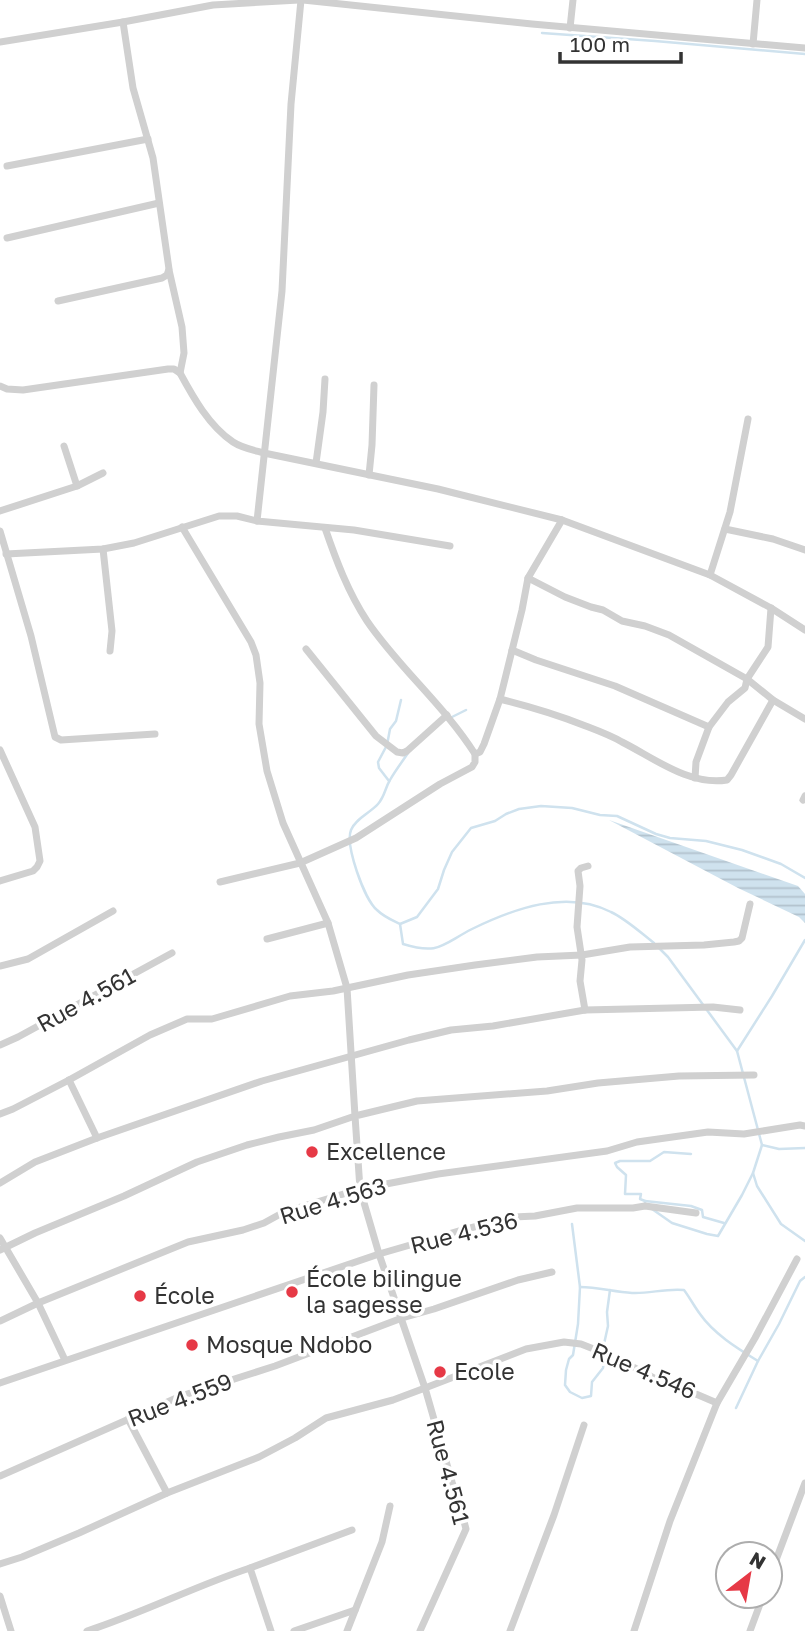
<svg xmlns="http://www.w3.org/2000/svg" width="805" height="1631" viewBox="0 0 805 1631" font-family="'Golos Text',sans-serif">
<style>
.water{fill:url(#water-rules)}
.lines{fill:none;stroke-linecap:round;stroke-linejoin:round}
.stream{stroke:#cfe2ee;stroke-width:2.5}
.minor{stroke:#d0d0d0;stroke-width:7}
.poi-dot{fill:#e63946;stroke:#fff;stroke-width:2.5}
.labels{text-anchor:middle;stroke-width:7;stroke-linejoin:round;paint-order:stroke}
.street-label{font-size:23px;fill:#333;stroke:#fff}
.poi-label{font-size:23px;fill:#333;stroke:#fff;text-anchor:start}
</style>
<defs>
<pattern id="water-rules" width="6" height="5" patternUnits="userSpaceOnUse" patternTransform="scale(1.75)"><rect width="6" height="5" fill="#cfe2ee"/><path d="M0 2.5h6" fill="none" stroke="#b2c2cd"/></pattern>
</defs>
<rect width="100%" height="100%" fill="#fff"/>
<path class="water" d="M609 820 798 886 805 894V923L799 917 738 888Z"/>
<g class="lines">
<g class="stream">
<path d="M542 33 655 41 805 54"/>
<path d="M450 718 466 710"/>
<path d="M408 753C402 762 395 771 390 780 385 788 385 796 378 804 370 813 356 818 351 830 345 845 364 899 377 910 384 917 392 920 400 924L417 917 438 889 444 870 452 852 471 828 495 821 506 814 519 809 541 806 572 808 600 815 617 816 656 834 670 838 706 841 742 850 781 864 805 878"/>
<path d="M389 781 379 768 378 762 387 745 390 729 396 721 401 700"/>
<path d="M400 924 403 944C439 955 441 945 472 929 513 909 566 889 611 912 626 919 641 933 654 943"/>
<path d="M737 1051 772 996 805 940"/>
<path d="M762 1145 779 1149 805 1148"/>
<path d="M753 1173 757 1186 781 1224 805 1241"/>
<path d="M645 1201 691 1206 702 1210 703 1217 724 1223"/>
<path d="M645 1203V1201L640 1199 641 1194H625L626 1175 617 1167 615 1163 620 1161H650L664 1152 691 1154"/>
<path d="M652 1209 672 1223 707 1234 718 1236 742 1195 753 1173 762 1145 737 1051 668 957 659 948"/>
<path d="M572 1224 580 1287 578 1324 573 1355 569 1359 566 1370 565 1385 570 1392 582 1398 591 1396 592 1382 603 1368 604 1360V1344L608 1326 607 1312 610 1290"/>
<path d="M580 1287C598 1287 614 1292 632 1293 649 1294 666 1288 684 1290 690 1298 694 1306 700 1314 714 1334 737 1348 758 1361"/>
<path d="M736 1408 758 1361 779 1324 800 1281 805 1277"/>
</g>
<g class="minor">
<path d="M301 0 291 104 282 291 257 521 354 530 450 546"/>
<path d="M303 0 532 24 805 48"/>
<path d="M570 28 573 0"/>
<path d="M0 42 123 22 213 5 299 0"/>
<path d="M753 44 757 0"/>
<path d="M7 166 148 139"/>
<path d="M7 238 159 203"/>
<path d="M169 270 182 327 184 353 180 373"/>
<path d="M58 301 162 278 167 275 169 269 153 158 133 88 123 22"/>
<path d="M0 386 7 389 23 390 168 369H174L180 373C193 397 209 426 233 442 242 448 253 450 264 453L438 489 562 520 710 575 771 608 805 630"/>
<path d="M64 446 77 486"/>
<path d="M316 463 323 412 325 379"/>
<path d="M369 475 372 445 374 385"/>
<path d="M0 511 77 486 103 473"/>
<path d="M325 528C336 560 348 592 367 621 399 668 444 705 475 754L480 752 484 744 500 699 522 610 528 578 562 520"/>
<path d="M725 529 773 539 805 550"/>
<path d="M0 531 31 636 55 737 61 740 155 734"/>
<path d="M103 549 112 631 110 651"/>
<path d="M6 554 103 549 134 543 219 516H237L257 521"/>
<path d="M710 575 730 512 748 419"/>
<path d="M528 578 565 597 591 607 603 610 622 621 645 626 669 635 747 679 773 700 805 719"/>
<path d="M306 649 376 736 397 752 403 753 407 751 447 715"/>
<path d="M512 650 536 660 615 686 709 727"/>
<path d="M500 699C528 706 556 714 583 725 596 730 610 735 622 742 654 758 689 786 727 780L731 775 773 700"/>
<path d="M0 750 35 827 40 861 37 867 33 871 0 881"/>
<path d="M695 778 696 762 709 727 728 702 745 688 747 679 768 647 771 608"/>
<path d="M803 800 805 796"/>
<path d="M220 882 300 863 356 838 440 784 472 767 475 762V754"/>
<path d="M267 939 328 923"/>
<path d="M0 966 28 959 113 911"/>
<path d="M585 1010 580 981 582 960 577 927 580 886 578 871 581 868 588 866"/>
<path d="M0 1045 18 1037 172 953"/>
<path d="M69 1080 97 1138"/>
<path d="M0 1114 13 1109 69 1080 150 1035 187 1019H212L290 996 333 991 408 975 475 965 537 957 582 955 630 947 704 945 734 942 739 941 742 938 750 904"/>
<path d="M0 1183 35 1162 97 1138 262 1081 409 1040 451 1030 493 1026 585 1010 713 1007 740 1010"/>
<path d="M0 1238 38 1303 65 1360"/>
<path d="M0 1250 35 1233 124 1196 197 1162 247 1145 279 1137 314 1130 355 1116 347 988 328 923 283 823 267 771 259 724 260 683 256 655 251 642 182 527"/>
<path d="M0 1321 38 1303 188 1242 243 1230 264 1223 284 1212 360 1189 438 1174 607 1151 637 1142 708 1132 744 1134 800 1125 805 1126"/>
<path d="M0 1383 379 1254 462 1230 514 1217 535 1216 577 1208H633L645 1206 696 1213"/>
<path d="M717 1403 689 1391 658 1380 614 1357 581 1344 564 1342 526 1349 425 1388 379 1254 360 1189 355 1116 417 1101 547 1091 598 1083 679 1076 754 1075"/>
<path d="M128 1419 167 1493"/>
<path d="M0 1476 181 1396 275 1366 402 1318 434 1309 518 1280 552 1272"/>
<path d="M0 1564 22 1557 79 1533 167 1493 259 1457 295 1438 326 1418 393 1400 425 1388 452 1482 460 1506 466 1529 420 1631"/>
<path d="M770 1576 805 1483"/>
<path d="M0 1596 11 1631"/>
<path d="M87 1631C143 1613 195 1586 250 1568"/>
<path d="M271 1631 250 1568 352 1530"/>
<path d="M294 1631 355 1610"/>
<path d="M347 1631 382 1542 390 1506"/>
<path d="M510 1631 554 1515 584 1425"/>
<path d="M634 1631 670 1521 717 1403 755 1338 797 1259"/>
<path d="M750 1631 763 1596"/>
</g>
</g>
<g class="poi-dot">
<circle cx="312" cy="1152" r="7"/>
<circle cx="292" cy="1292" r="7"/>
<circle cx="140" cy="1296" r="7"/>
<circle cx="192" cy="1345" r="7"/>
<circle cx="440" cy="1372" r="7"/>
</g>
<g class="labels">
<g class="street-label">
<text transform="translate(86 1000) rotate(-29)" y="8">Rue 4.561</text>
<text transform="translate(333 1201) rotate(-17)" y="8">Rue 4.563</text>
<text transform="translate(464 1233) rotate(-14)" y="8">Rue 4.536</text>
<text transform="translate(644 1371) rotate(23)" y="8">Rue 4.546</text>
<text transform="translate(180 1400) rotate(-21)" y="8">Rue 4.559</text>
<text transform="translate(448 1472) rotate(75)" y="8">Rue 4.561</text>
</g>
<g class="poi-label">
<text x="326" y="1160">Excellence</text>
<text x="306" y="1287">École bilingue<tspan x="306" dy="26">la sagesse</tspan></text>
<text x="154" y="1304">École</text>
<text x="206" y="1353">Mosque Ndobo</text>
<text x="454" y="1380">Ecole</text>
</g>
</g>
<g transform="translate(749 1575) rotate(31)"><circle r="33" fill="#ffffff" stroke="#adadad" stroke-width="2"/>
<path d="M0-5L12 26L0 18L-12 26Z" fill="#e63946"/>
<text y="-10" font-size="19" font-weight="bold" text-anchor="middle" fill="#333333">N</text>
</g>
<path d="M560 52v10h121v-10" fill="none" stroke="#333333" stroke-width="3.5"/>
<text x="570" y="52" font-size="21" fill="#333333" stroke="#ffffff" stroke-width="5" paint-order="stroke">100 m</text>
</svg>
